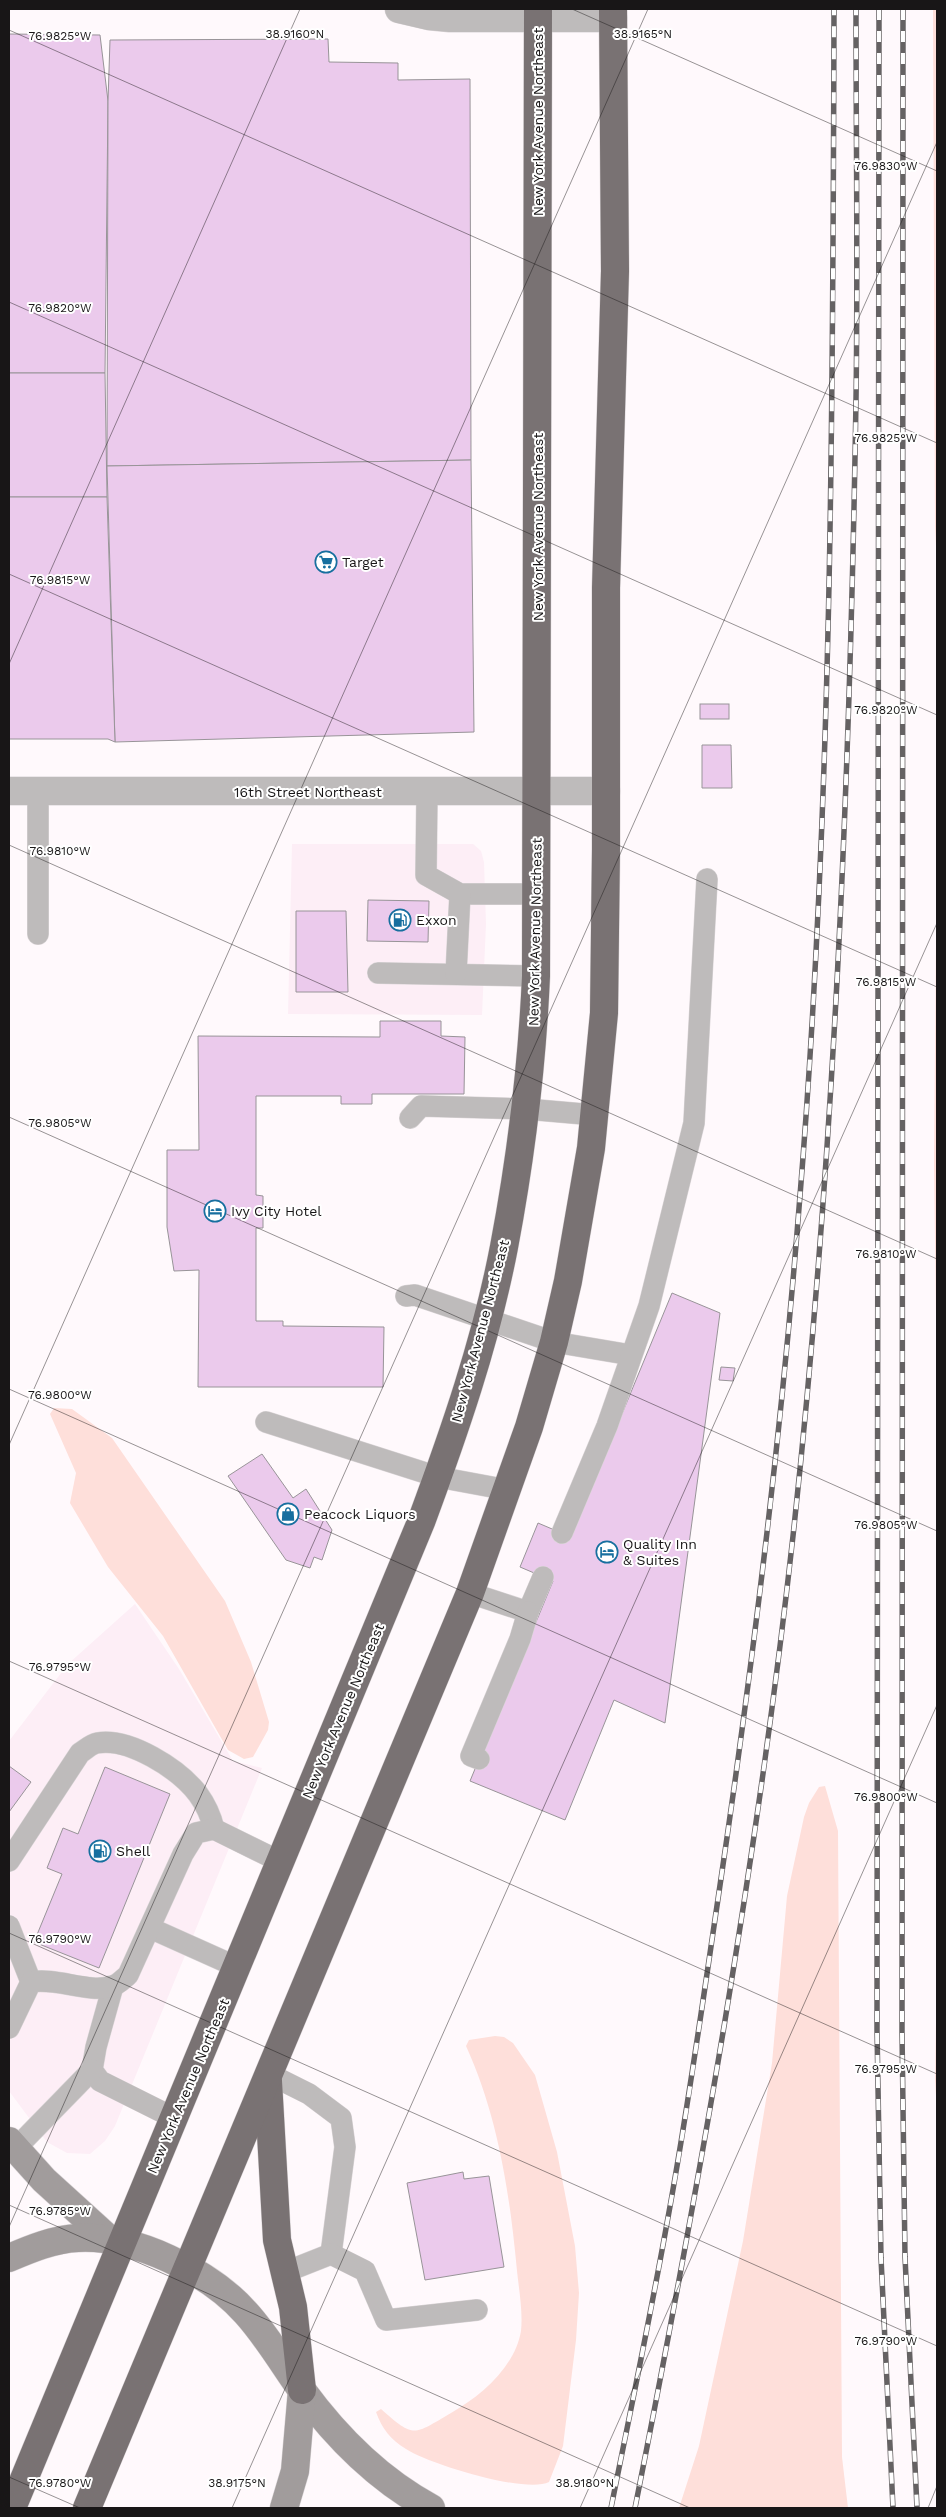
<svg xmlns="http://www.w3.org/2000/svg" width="946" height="2517" viewBox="0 0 946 2517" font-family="'Work Sans',sans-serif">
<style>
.built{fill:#fdeef6}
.green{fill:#fedfda}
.building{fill:#ebcaec;stroke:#989498}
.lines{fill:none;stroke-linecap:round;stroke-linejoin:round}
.lane-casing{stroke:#dad5d7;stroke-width:22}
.street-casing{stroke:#dad5d7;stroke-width:29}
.secondary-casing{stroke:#dad5d7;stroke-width:29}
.highway-casing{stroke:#dad5d7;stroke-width:29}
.lane{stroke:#bebbbb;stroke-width:21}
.street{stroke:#bebbbb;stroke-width:28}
.secondary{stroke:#a19c9c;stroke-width:28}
.highway{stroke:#797273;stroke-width:28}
.rail-casing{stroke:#656263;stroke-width:5.5}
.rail{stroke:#fff;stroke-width:4;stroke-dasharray:11;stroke-linecap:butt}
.ticks{fill:none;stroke:#181617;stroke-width:1;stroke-opacity:0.45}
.labels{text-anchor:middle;stroke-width:4;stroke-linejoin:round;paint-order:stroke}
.street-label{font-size:14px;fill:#181617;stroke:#fff}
.poi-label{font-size:14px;fill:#181617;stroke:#fff;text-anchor:start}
.ticks-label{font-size:12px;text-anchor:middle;fill:#181617;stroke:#fff;stroke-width:4;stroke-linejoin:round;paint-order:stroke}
</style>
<rect width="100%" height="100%" fill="#fff9fc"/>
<g class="built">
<path d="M292 844H473L481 851 484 862 486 924 482 1015 288 1014Z"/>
<path d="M135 1604 179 1669 233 1761 262 1768 115 2126 105 2141 90 2154 67 2153 47 2142 9 2091V1741L68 1664Z"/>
</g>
<g class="green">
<path d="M933 9H937V566L935 526Z"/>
<path d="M937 824V1392L934 1164Z"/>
<path d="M54 1408 72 1409 112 1438 225 1601 251 1662 269 1722 268 1730 253 1757 244 1759 228 1750 163 1636 108 1567 70 1503 76 1473 50 1414Z"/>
<path d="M825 1786 838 1831 842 2457 848 2508H679L699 2446 743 2241 772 2063 787 1896 804 1817 809 1803 819 1787Z"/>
<path d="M937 1965V2113L935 2080Z"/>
<path d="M495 2036 504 2037 513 2043 535 2075 557 2152 575 2246 579 2293 576 2340 563 2446 549 2482C526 2494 429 2464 406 2449 391 2440 382 2429 376 2412L381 2409C415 2439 413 2435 451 2413 481 2396 515 2367 521 2331 523 2312 519 2290 517 2271 510 2195 498 2116 466 2046L469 2040Z"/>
</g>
<g class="building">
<path d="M9 34 100 35 108 101 105 373H9Z"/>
<path d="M328 39 329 62 398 63V80L470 79 471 460 107 466 108 101 110 40Z"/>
<path d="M9 373H105L107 497H9Z"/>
<path d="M471 460 474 732 115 742 107 466Z"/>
<path d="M9 497H107L115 742 108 739H9Z"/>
<rect x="700" y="704" width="29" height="15"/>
<path d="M702 745H731L732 788H702Z"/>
<path d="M368 900 429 901 428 942 367 941Z"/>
<path d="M296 911H346L348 992H296Z"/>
<path d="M380 1021H441V1036L465 1037 464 1094H372V1104H341V1096H256V1195L263 1196V1228H256V1321H283V1326L384 1327 383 1387H198L199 1270 174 1271 167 1227V1150H199L198 1036 380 1037Z"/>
<path d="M672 1293 720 1313 665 1723 614 1700 565 1820 470 1781 553 1581 520 1567 538 1523 571 1537Z"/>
<path d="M721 1367 735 1368 733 1381 719 1380Z"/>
<path d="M262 1454 293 1498 306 1489 332 1530 322 1560 314 1557 310 1568 286 1560 228 1476Z"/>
<path d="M9 1766 31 1782 9 1812Z"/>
<path d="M105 1767 170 1794 99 1968 34 1942 62 1874 47 1868 63 1828 78 1834Z"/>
<path d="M463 2172 464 2179 489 2176 504 2267 425 2280 407 2183Z"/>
</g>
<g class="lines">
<g class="lane-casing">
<g id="lane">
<path d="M427 792 426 875 460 894H537"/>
<path d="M38 934V791"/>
<path d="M378 973 536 976"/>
<path d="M456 974 460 894"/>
<path d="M410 1118 421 1106 526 1109 595 1115"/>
<path d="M406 1296 415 1295 554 1342 631 1355"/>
<path d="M266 1422 438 1477 508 1490"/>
<path d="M562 1533 607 1426 649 1306 694 1123 707 879"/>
<path d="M470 1593 528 1612 543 1577"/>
<path d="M479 1759 471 1756 520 1639 528 1612"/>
<path d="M9 1861 80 1753C85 1750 91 1744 97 1743 129 1737 179 1769 198 1794 206 1805 211 1816 214 1829"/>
<path d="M9 1926 31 1982"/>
<path d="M150 1928 237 1967"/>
<path d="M113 1986 96 2047 92 2070 100 2081 174 2118"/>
<path d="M9 2028 31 1982C57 1977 89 1994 112 1986 118 1985 124 1978 128 1975L183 1854 196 1833 214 1829 281 1862"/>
<path d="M267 2073 309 2094 341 2118 345 2147 331 2254"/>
<path d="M15 2149 92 2070"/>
<path d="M283 2273 331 2254 365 2271 386 2320 477 2310"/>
</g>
</g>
<g class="street-casing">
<g id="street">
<path d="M399 9 429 16 450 18H613"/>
<path d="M9 791H606"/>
</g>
</g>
<g class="secondary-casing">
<g id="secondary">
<path d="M9 2141 44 2180 109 2239"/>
<path d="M9 2258C30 2249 54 2239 78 2238 133 2235 209 2271 246 2313 267 2336 283 2364 301 2389 336 2437 379 2480 431 2508"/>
<path d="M284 2508 295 2471 302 2390"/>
</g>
</g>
<g class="highway-casing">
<g id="highway">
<path d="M268 2081 277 2240 293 2307 302 2390"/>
<path d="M12 2508 421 1522C454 1433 486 1341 504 1247 521 1157 532 1067 536 976L538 9"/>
<path d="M87 2508 470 1593 529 1427 554 1342 568 1281 591 1148 604 1013 606 849V588L615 271 613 9"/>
</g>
</g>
<use href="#lane" class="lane"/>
<use href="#street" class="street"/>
<use href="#secondary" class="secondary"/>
<use href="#highway" class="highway"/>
<g class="rail-casing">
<g id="rail">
<path d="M879 9 877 2030 881 2258 893 2508"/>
<path d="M903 9 902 2032 905 2257 917 2508"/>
<path d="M611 2508C630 2413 650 2318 667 2223 687 2115 702 2007 718 1899 752 1670 781 1439 799 1208 832 809 833 409 834 9"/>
<path d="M635 2508C699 2186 757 1862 793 1536 834 1159 850 779 856 400 858 270 856 139 856 9"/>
</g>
</g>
<use href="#rail" class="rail"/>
</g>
<path class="ticks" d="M572 9 937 171M9 30 937 443M9 302 937 715M9 574 937 987M9 664 300 9M9 845 937 1259M9 1117 937 1531M9 1389 937 1803M9 1445 648 9M9 1661 937 2074M9 1933 937 2346M9 2205 690 2508M9 2227 937 142M9 2477 80 2508M232 2508 937 923M580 2508 937 1705M928 2508 937 2486"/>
<defs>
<g id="supermarket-ring" transform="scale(1.125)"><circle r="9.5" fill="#fff" stroke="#176f9f" stroke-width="1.5"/><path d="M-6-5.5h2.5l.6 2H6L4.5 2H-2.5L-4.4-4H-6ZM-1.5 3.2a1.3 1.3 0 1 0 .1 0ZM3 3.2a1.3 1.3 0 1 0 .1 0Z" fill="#176f9f"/></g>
<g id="fuel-ring" transform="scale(1.125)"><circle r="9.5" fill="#fff" stroke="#176f9f" stroke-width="1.5"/><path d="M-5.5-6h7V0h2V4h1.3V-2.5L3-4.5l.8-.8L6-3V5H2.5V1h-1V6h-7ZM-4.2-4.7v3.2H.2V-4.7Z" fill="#176f9f"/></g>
<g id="hotel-ring" transform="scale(1.125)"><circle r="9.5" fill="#fff" stroke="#176f9f" stroke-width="1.5"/><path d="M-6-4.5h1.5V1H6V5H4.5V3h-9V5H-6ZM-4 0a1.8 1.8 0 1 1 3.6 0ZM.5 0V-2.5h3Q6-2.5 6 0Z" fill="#176f9f"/></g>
<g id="shop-ring" transform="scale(1.125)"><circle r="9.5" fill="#fff" stroke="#176f9f" stroke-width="1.5"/><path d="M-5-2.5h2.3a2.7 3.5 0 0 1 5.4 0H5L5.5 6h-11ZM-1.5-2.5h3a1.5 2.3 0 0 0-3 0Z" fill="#176f9f"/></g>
</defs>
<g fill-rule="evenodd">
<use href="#supermarket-ring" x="326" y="562"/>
<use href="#fuel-ring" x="400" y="920"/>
<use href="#hotel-ring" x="215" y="1211"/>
<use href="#shop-ring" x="288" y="1514"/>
<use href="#hotel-ring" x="607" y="1552"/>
<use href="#fuel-ring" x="100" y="1851"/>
</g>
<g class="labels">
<g class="street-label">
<text transform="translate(538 122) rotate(-90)" y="5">New York Avenue Northeast</text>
<text transform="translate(538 527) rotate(-90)" y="5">New York Avenue Northeast</text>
<text x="308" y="797">16th Street Northeast</text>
<text transform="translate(535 932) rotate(-89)" y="5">New York Avenue Northeast</text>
<text transform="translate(480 1331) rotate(-75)" y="5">New York Avenue Northeast</text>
<text transform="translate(343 1711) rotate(-67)" y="5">New York Avenue Northeast</text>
<text transform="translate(188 2086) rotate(-67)" y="5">New York Avenue Northeast</text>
</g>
<g class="poi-label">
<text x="342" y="567">Target</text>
<text x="416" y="925">Exxon</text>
<text x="231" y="1216">Ivy City Hotel</text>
<text x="304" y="1519">Peacock Liquors</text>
<text x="623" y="1549">Quality Inn<tspan x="623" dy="16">&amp; Suites</tspan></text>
<text x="116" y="1856">Shell</text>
</g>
</g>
<g class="ticks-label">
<text x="643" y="38">38.9165°N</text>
<text x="295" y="38">38.9160°N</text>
<text x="60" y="40">76.9825°W</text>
<text x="886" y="170">76.9830°W</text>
<text x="60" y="312">76.9820°W</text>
<text x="886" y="442">76.9825°W</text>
<text x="60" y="584">76.9815°W</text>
<text x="886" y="714">76.9820°W</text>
<text x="60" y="855">76.9810°W</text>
<text x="886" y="986">76.9815°W</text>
<text x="60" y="1127">76.9805°W</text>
<text x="886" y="1258">76.9810°W</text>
<text x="60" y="1399">76.9800°W</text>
<text x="886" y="1529">76.9805°W</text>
<text x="60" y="1671">76.9795°W</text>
<text x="886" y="1801">76.9800°W</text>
<text x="60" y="1943">76.9790°W</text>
<text x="886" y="2073">76.9795°W</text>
<text x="60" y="2215">76.9785°W</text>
<text x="886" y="2345">76.9790°W</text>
<text x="60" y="2487">76.9780°W</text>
<text x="237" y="2487">38.9175°N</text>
<text x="585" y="2487">38.9180°N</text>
</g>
<rect width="946" height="2517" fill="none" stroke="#181617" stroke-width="20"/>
</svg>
